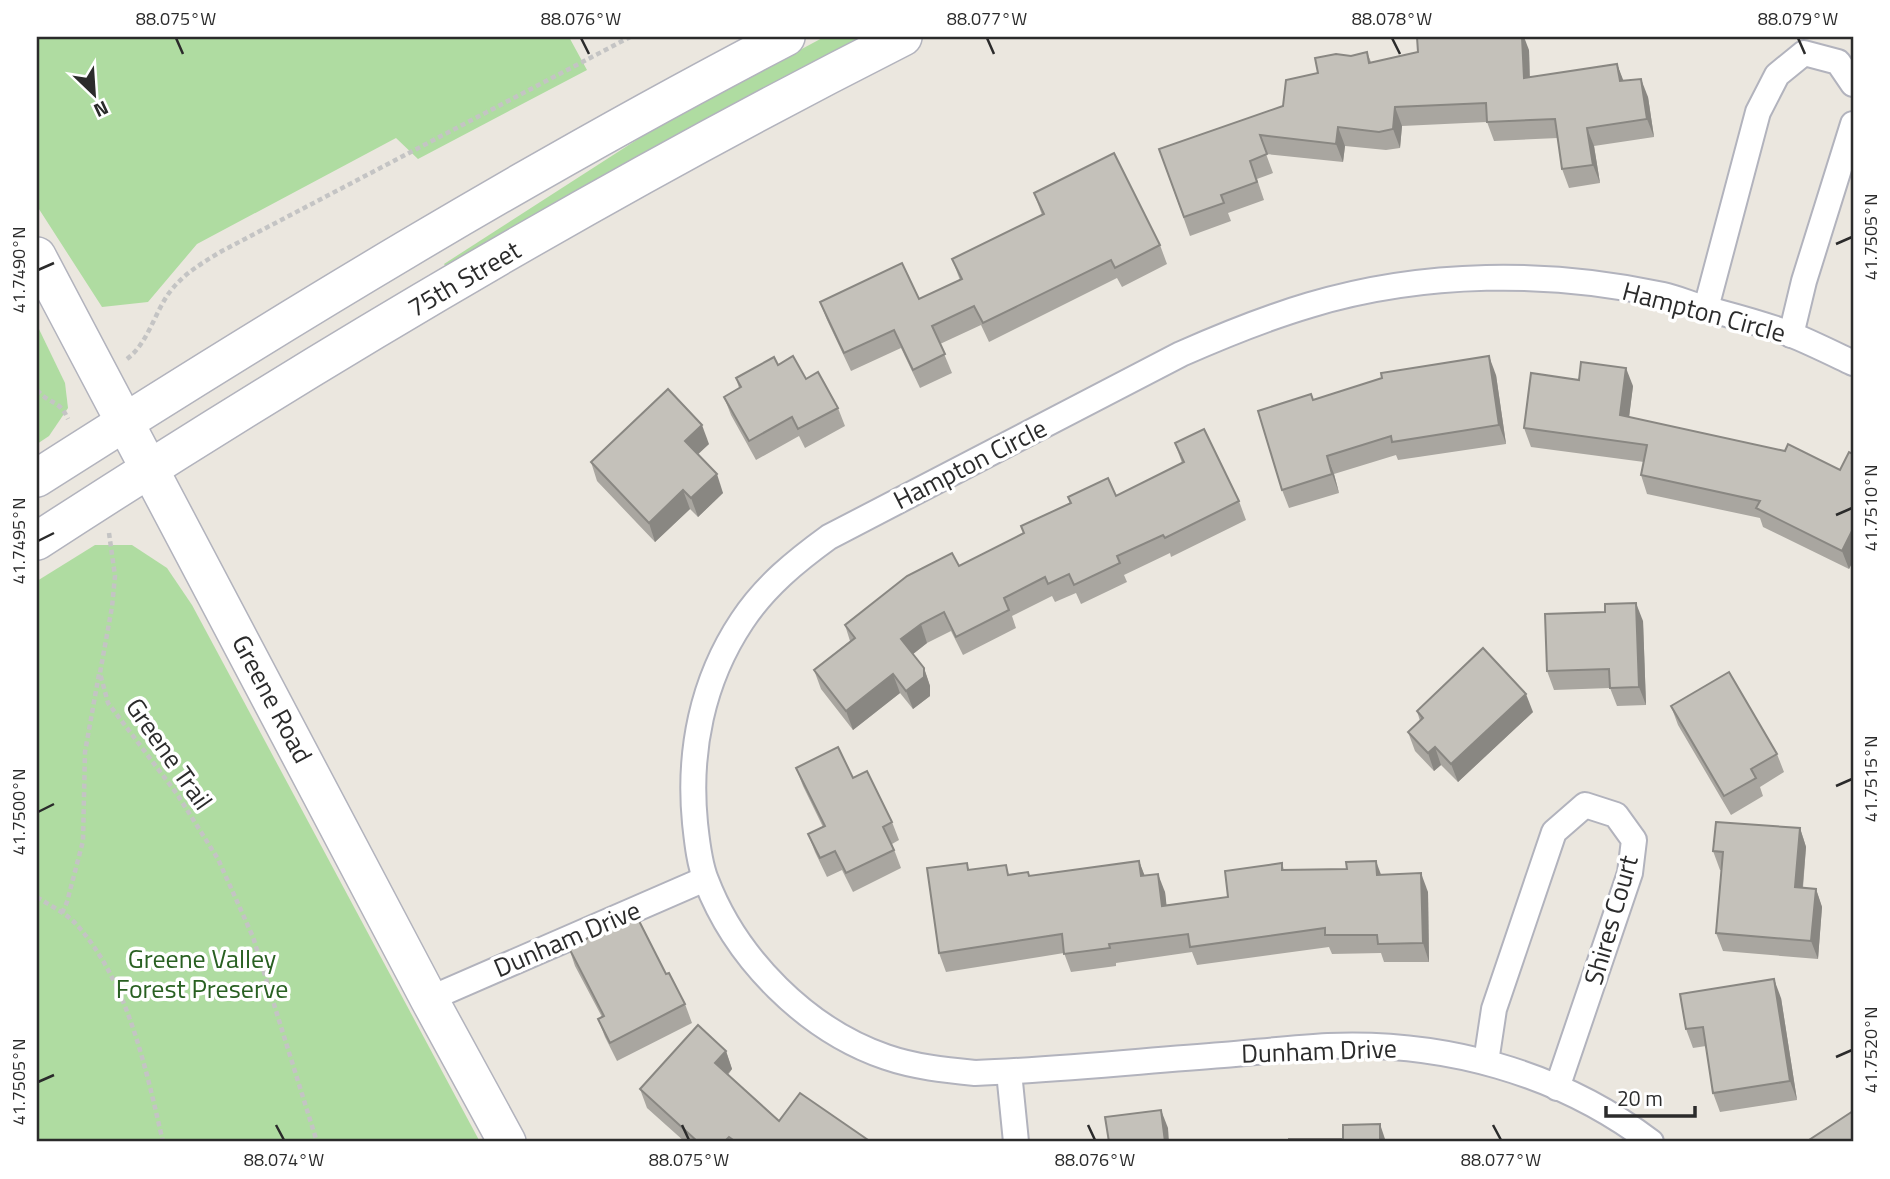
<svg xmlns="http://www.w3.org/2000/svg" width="1890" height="1179" viewBox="0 0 1890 1179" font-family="'Titillium Web',sans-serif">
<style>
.green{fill:#afdca1}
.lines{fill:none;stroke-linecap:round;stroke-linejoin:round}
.street-casing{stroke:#b2b3bd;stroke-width:28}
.secondary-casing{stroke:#b2b3bd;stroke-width:40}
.path{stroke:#c4c4c4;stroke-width:4.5;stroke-dasharray:5 3.5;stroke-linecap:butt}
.street{stroke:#fff;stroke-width:24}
.secondary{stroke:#fff;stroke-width:37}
.wall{fill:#a9a6a0}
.shaded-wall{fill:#898782}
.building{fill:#c4c1ba;stroke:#898782;stroke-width:2}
.ticks{fill:none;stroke:#2b2b2b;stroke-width:2.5}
.labels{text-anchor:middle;stroke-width:7;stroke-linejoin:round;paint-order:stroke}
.street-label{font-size:26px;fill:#2b2b2b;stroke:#fff}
.park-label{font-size:26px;fill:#296022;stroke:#fff}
.neatline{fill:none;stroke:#2b2b2b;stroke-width:2.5}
.ticks-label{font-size:18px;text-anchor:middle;fill:#2b2b2b}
</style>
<rect width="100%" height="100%" fill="#ebe7df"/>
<g class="green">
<path d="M37 37H569L587 70 418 159 396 138 197 244 148 302 102 307 37 206Z"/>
<path d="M824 37H864L446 267 444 264 652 130Z"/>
<path d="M37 325 65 383 68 408 49 436 37 444Z"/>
<path d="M95 545H132L167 568 192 605 480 1142H37V581Z"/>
</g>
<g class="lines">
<g class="street-casing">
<g id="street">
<path d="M1706 308 1758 112 1777 75 1804 53 1838 62 1853 84"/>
<path d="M1791 335 1804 281 1853 124"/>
<path d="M429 999 705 879"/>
<path d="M1486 1062 1494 1009 1554 832 1585 805 1616 815 1634 840 1630 873 1557 1088"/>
<path d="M1009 1072 1016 1142"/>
<path d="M1651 1142C1559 1072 1443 1041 1328 1046 1293 1048 1258 1052 1223 1055 1140 1061 1058 1070 975 1073 945 1070 915 1067 886 1057 807 1030 736 959 706 880 699 863 697 841 695 823 688 752 702 681 742 621 765 586 796 561 829 537L1181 354C1224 335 1266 318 1310 305 1423 271 1549 270 1663 295 1677 298 1690 304 1704 308 1733 316 1762 323 1790 334 1812 343 1832 353 1853 363"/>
</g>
</g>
<g class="secondary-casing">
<g id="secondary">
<path d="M37 256 429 999 507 1142"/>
<path d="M37 478C281 322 529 171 786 37"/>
<path d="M37 541C317 359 605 188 903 37"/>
</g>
</g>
<g class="path">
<path d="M127 359C148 343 154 314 169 293 183 274 202 263 222 251L630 37"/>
<path d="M37 390C50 405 59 399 68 419"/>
<path d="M109 533 115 576 112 607 100 673 108 703 177 794 218 859 253 937 317 1142"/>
<path d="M37 897C49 905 66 913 76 924 128 981 146 1069 163 1142"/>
<path d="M62 913 67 902 83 841 85 752 99 674"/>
</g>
<use href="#street" class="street"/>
<use href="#secondary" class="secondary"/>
</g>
<g class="wall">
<path d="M1529 50 1530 77 1617 64 1623 81 1648 97 1654 137 1594 146 1600 183 1569 188 1562 169 1558 138 1494 141 1487 122 1402 126 1400 148 1386 150 1345 146 1343 162 1266 154 1273 173 1257 179 1264 200 1228 213 1231 221 1190 236 1159 149 1283 106 1318 73 1351 56 1367 52 1371 62Z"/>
<path d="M1034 193 1160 245 1167 264 1122 287 1117 278 989 342 981 325 940 344 952 373 920 388 901 348 851 371 827 320 820 302 919 299 960 280 952 259 1042 215Z"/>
<path d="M778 365 806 379 838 408 845 426 805 448 799 436 756 460 731 415 724 397 739 388 736 378Z"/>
<path d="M1496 375 1506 444 1398 460 1396 455 1334 474 1339 493 1289 508 1282 490 1313 400Z"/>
<path d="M1633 386 1629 417 1840 470 1853 454V561L1849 569 1763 527 1760 518 1647 494 1641 475 1644 462 1531 447 1524 428Z"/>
<path d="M1175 443 1239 501 1246 520 1171 557 1170 553 1124 575 1127 582 1081 604 1076 593 1055 602 1052 596 1012 616 1016 628 963 655 951 631 927 643 913 654 924 668 930 686V696L913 709 900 693 853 730 821 689 814 670 850 641 845 625 1024 533 1021 526 1070 503 1068 497 1116 496 1182 463Z"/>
<path d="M709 444 697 454 723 493 698 517 690 509 655 542 597 481 591 462Z"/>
<path d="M1643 621 1646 705 1617 706 1610 688 1554 690 1547 671Z"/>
<path d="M1671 706 1777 754 1784 772 1760 787 1763 796 1731 815 1678 725Z"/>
<path d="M1417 711 1533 712 1458 782 1441 765 1434 771 1415 751 1408 732 1420 721Z"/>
<path d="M796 768 853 778 892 822 899 840 892 844 901 868 853 892 842 870 827 877 815 852 808 834 823 827 803 786Z"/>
<path d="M1800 828 1806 847 1803 888 1816 889 1822 907 1818 959 1723 951 1716 933 1722 870H1720L1713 851Z"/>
<path d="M1139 861 1144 875 1165 892 1166 905 1228 897 1282 863 1284 870 1381 874 1428 892 1429 962H1384L1381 953 1332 954 1329 947 1197 965 1192 952 1116 963V966L1071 972 1064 953 946 972 939 953 967 863 969 870 1010 875 1028 872 1029 876Z"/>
<path d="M569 948 666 974 685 1004 692 1023 617 1061 605 1037 598 1019 602 1017 575 966Z"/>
<path d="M1781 998 1797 1100 1720 1112 1713 1093 1706 1046 1693 1048 1686 1029Z"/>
<path d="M726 1051 732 1069 728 1075 779 1121 871 1142H685L647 1108 640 1089Z"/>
</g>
<g class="shaded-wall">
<path d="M1522 37H1524L1529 50 1530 96 1524 78Z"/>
<path d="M1617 64 1624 82 1620 81Z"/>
<path d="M1641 79 1648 97 1654 137 1647 119Z"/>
<path d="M1395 107 1402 126 1400 148 1393 129Z"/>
<path d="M1338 127 1345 146 1343 162 1336 144Z"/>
<path d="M1587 128 1594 146 1600 183 1593 165Z"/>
<path d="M1489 356 1496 375 1506 444 1499 425Z"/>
<path d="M1626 368 1633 386 1627 433 1620 415Z"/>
<path d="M702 425 709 444 692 460 685 441Z"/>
<path d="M1327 456 1334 474 1339 493 1332 474Z"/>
<path d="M717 474 723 493 698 517 691 498Z"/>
<path d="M683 490 690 509 655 542 649 523Z"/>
<path d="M1853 529V561L1849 569 1842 551Z"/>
<path d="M1636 603 1643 621 1646 705 1639 687Z"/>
<path d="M921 624 927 643 908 658 901 639Z"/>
<path d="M924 668 930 686V696L913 709 906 691Z"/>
<path d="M893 674 900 693 853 730 846 711Z"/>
<path d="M1526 694 1533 712 1458 782 1451 764Z"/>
<path d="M1435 747 1441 765 1434 771 1428 753Z"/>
<path d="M1800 828 1806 847 1801 906 1795 887Z"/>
<path d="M1139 861 1146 879 1141 876Z"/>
<path d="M1376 861 1383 880 1377 875Z"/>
<path d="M1421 873 1428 892 1429 962 1423 943Z"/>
<path d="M1158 874 1165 892 1169 925 1162 906Z"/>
<path d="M1816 889 1822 907 1818 959 1811 941Z"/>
<path d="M1774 979 1781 998 1797 1100 1790 1081Z"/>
<path d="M726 1051 732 1069 721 1081 715 1063Z"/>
<path d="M1161 1110 1168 1128 1169 1142H1165Z"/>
<path d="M1380 1124 1386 1142H1380Z"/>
</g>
<g class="building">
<path d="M1417 37H1522L1524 78 1617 64 1620 81 1641 79 1647 119 1587 128 1593 165 1562 169 1555 119 1487 122 1486 103 1395 107 1393 129 1379 132 1338 127 1336 144 1260 135 1267 154 1250 161 1257 182 1221 195 1224 203 1184 217 1159 149 1283 106 1286 80 1318 73 1315 58 1336 54 1351 56 1367 52 1369 63 1418 52Z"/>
<path d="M1114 153 1160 245 1115 268 1111 260 983 323 974 306 932 326 945 354 913 370 894 330 844 353 820 302 902 263 919 299 962 279 952 259 1044 214 1034 193Z"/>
<path d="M793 356 806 379 818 372 838 408 798 429 792 417 749 441 724 397 741 387 736 378 774 357 778 365Z"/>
<path d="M1489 356 1499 425 1392 442 1391 436 1327 456 1332 474 1282 490 1258 411 1311 394 1313 400 1382 378 1381 373Z"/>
<path d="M1581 362 1626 368 1620 415 1785 451 1788 444 1840 470 1849 452 1853 454V529L1842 551 1756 508 1760 501 1641 475 1647 445 1524 428 1531 373 1579 380Z"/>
<path d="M668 389 702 425 685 441 717 474 691 498 683 490 649 523 591 462Z"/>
<path d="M1204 429 1239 501 1165 538 1163 535 1117 556 1120 563 1074 585 1069 574 1048 584 1045 577 1004 598 1009 610 956 637 944 612 921 624 901 639 924 668V677L906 691 893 674 846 711 814 670 855 638 845 625 907 576 952 553 959 566 1024 533 1021 526 1071 503 1068 497 1108 478 1116 496 1184 462 1175 443Z"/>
<path d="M1636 603 1639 687 1610 688 1609 669 1547 671 1545 614 1605 612V604Z"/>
<path d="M1483 648 1526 694 1451 764 1435 747 1428 753 1408 732 1423 718 1417 711Z"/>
<path d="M1729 672 1777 754 1751 769 1756 778 1724 796 1671 706Z"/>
<path d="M838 747 853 778 867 771 892 822 883 827 894 850 846 873 835 851 820 858 808 834 825 826 796 768Z"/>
<path d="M1716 822 1800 828 1795 887 1816 889 1811 941 1716 933 1723 852 1713 851Z"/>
<path d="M1139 861 1141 876 1158 874 1162 906 1228 897 1225 871 1282 863V870L1347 869 1346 862 1376 861 1377 875 1421 873 1423 943 1378 944 1377 935H1325V928L1190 947 1188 934 1109 944 1110 948 1064 954 1062 934 939 953 927 868 967 863 968 870 1006 865 1008 875 1028 872 1029 876Z"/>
<path d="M635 913 666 974 669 973 685 1004 610 1043 598 1019 604 1016 569 948Z"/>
<path d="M1774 979 1790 1081 1713 1093 1703 1027 1686 1029 1680 994Z"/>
<path d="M698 1025 726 1051 715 1063 779 1121 800 1093 871 1142H736L729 1137 724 1142H698L640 1089Z"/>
<path d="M1161 1110 1165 1142H1109L1105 1117Z"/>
<path d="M1853 1111V1142H1806Z"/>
<path d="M1380 1124V1142H1289V1139H1343V1125Z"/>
</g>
<path class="ticks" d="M176 38 183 54M581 38 589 54M987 38 994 54M1392 38 1400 54M1798 38 1805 54M1836 244 1852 237M38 270 54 263M1836 515 1852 508M38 541 54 533M1836 786 1852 779M38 812 54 804M1836 1057 1852 1050M38 1082 54 1075M276 1125 284 1140M682 1125 689 1140M1088 1125 1095 1140M1493 1125 1501 1140"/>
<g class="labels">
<g class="street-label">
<text transform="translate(464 279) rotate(-30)" y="9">75th Street</text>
<text transform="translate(1704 312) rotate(15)" y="9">Hampton Circle</text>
<text transform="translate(970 464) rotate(-27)" y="9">Hampton Circle</text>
<text transform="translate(272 699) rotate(62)" y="9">Greene Road</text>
<text transform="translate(169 754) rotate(55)" y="9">Greene Trail</text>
<text transform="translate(1611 920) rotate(-74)" y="9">Shires Court</text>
<text transform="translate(567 939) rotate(-23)" y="9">Dunham Drive</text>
<text transform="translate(1319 1051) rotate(-2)" y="9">Dunham Drive</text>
</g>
<g class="park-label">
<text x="202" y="968">Greene Valley<tspan x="202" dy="30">Forest Preserve</tspan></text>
</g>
</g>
<rect width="1890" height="1179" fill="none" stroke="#ffffff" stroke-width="77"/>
<g transform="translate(94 94) rotate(155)" stroke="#ffffff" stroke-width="5" paint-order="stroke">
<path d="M0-5L12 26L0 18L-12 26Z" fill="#2b2b2b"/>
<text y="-10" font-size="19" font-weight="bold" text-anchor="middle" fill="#2b2b2b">N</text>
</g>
<path d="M1606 1106v10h89v-10" fill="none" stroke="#2b2b2b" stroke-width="3.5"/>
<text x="1617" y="1106" font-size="21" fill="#2b2b2b" stroke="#ffffff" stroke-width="5" paint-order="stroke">20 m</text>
<rect x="38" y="38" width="1814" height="1102" class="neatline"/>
<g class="ticks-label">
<text x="176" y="25">88.075°W</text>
<text x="581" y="25">88.076°W</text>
<text x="987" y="25">88.077°W</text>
<text x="1392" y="25">88.078°W</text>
<text x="1798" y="25">88.079°W</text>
<text transform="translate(1871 237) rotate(-90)" y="6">41.7505°N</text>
<text transform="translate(19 270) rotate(-90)" y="6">41.7490°N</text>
<text transform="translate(1871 508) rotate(-90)" y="6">41.7510°N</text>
<text transform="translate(19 541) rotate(-90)" y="6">41.7495°N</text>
<text transform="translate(1871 779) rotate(-90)" y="6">41.7515°N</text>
<text transform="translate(19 812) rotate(-90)" y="6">41.7500°N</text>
<text transform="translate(1871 1050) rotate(-90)" y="6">41.7520°N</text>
<text transform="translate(19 1082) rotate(-90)" y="6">41.7505°N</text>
<text x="284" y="1166">88.074°W</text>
<text x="689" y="1166">88.075°W</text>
<text x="1095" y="1166">88.076°W</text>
<text x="1501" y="1166">88.077°W</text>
</g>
</svg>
